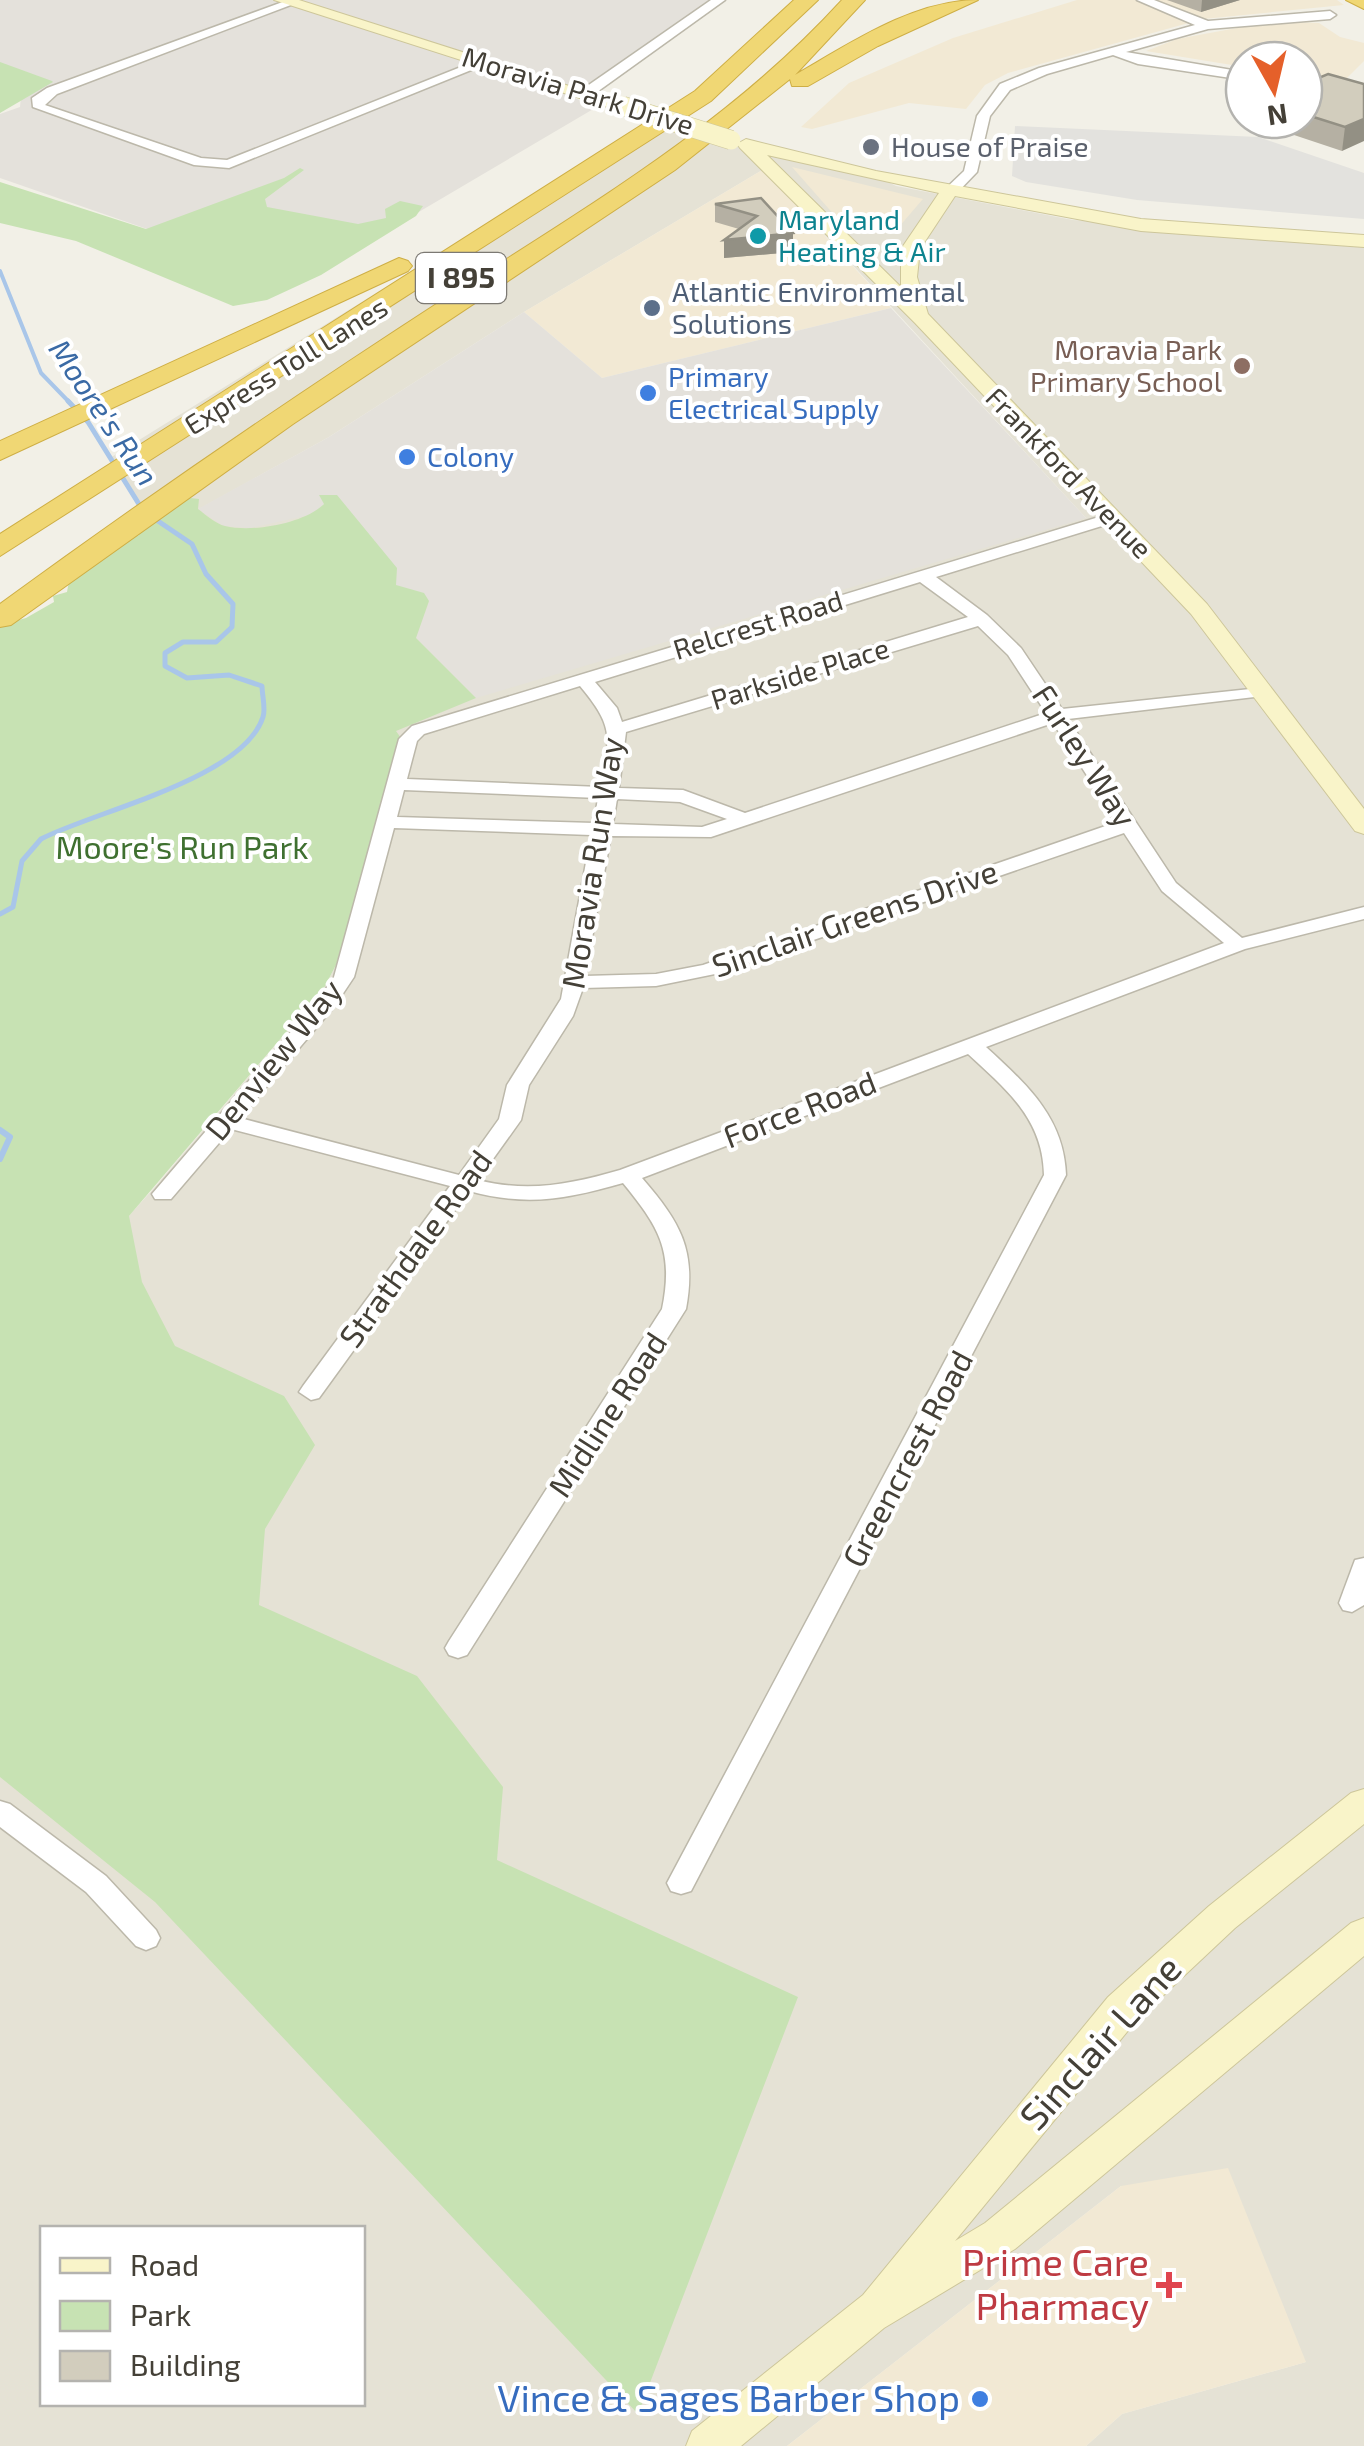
<svg xmlns="http://www.w3.org/2000/svg" width="1364" height="2446" viewBox="0 0 1364 2446" font-family="'Exo 2',sans-serif">
<style>
.residential{fill:#e5e2d5;fill-rule:evenodd}
.commercial{fill:#f2e9d4}
.industrial{fill:#e4e1db}
.green{fill:#c7e2b3}
.parking{fill:#e3e2de}
.lines{fill:none;stroke-linecap:round;stroke-linejoin:round}
.stream-far2{stroke:#a9c6e9;stroke-width:4}
.stream-far1{stroke:#a9c6e9;stroke-width:5}
.stream{stroke:#a9c6e9;stroke-width:6}
.street-casing{stroke:#bcb8aa;stroke-width:3}
.secondary-casing{stroke:#cdc69a;stroke-width:2}
.highway-casing{stroke:#ceae45;stroke-width:2}
.street{fill:#fff;fill-rule:evenodd}
.secondary{fill:#f9f4c9;fill-rule:evenodd}
.highway{fill:#f0d774;fill-rule:evenodd}
.secondary-bridge-casing{stroke:#cdc69a;stroke-width:20;stroke-linecap:butt}
.secondary-bridge{stroke:#f9f4c9;stroke-width:19}
.wall{fill:#b5b0a3}
.shaded-wall{fill:#939084}
.building{fill:#d2cdbd;stroke:#939084;stroke-width:2.5}
.worship-dot{fill:#6b7280;stroke:#fff;stroke-width:4}
.culture-dot{fill:#0f9aa8;stroke:#fff;stroke-width:4}
.service-dot{fill:#5c6f8a;stroke:#fff;stroke-width:4}
.education-dot{fill:#8d6e63;stroke:#fff;stroke-width:4}
.shop-dot{fill:#3f7fe0;stroke:#fff;stroke-width:4}
.health-dot{fill:#e0444e;stroke:#fff;stroke-width:4}
.labels{text-anchor:middle;stroke-width:8;stroke-linejoin:round;paint-order:stroke}
.far-street-label{font-size:28px;fill:#444037;stroke:#fff}
.far-worship-label{font-size:28px;fill:#5b616d;stroke:#fff;text-anchor:start}
.far-culture-label{font-size:28px;fill:#0d838f;stroke:#fff;text-anchor:start}
.far-service-label{font-size:28px;fill:#4e5e75;stroke:#fff;text-anchor:start}
.far-education-label{font-size:28px;fill:#785e54;stroke:#fff;text-anchor:end}
.far-shop-label{font-size:28px;fill:#366cbe;stroke:#fff;text-anchor:start}
.shield{fill:#fff;stroke:#7c7973;stroke-width:2.5}
.shield-label{font-size:30px;font-weight:bold;fill:#444037}
.far-water-label{font-size:30px;font-style:italic;fill:#3a6aa5;stroke:#fff}
.street-label{font-size:32px;fill:#444037;stroke:#fff}
.park-label{font-size:32px;fill:#3f7030;stroke:#fff}
.near-street-label{font-size:38px;fill:#444037;stroke:#fff}
.near-health-label{font-size:38px;fill:#be3a42;stroke:#fff;text-anchor:end}
.near-shop-label{font-size:38px;fill:#366cbe;stroke:#fff;text-anchor:end}
</style>
<rect width="100%" height="100%" fill="#f2f0e7"/>
<path class="residential" d="M650 123 876 176 896 186 1073 220 1364 241V2446H1086L1122 2414 1306 2362 1121 2186 787 2446H0V1359L154 1188 324 988 336 965 395 732 419 617 140 507 110 458ZM764 169 1086 518 199 509 329 437 524 312ZM42 2228H362V2404H42Z"/>
<g class="commercial">
<path d="M1077 0H1337L1344 5 1203 19 1008 73 985 85 966 109 909 103 812 129 801 127 849 83 953 38Z"/>
<path d="M1275 21 1319 23 1340 37 1364 43V61L1342 83 1304 77V60H1244V67L1146 51 1177 39Z"/>
<path d="M792 167 923 199 898 228 843 225Z"/>
<path d="M764 169 891 308 602 378 524 312Z"/>
<path d="M1228 2168 1306 2362 1122 2414 1086 2446H787L1121 2186Z"/>
</g>
<g class="industrial">
<path d="M0 0H712L573 97 595 108 300 282 0 178V114L20 107 21 97 0 65Z"/>
<path d="M891 308 1086 518 476 698 416 638 429 602 395 585 320 496 325 503 314 514 250 528 223 526 198 509 329 437 524 312 602 378Z"/>
</g>
<g class="green">
<path d="M0 62 52 81 53 82 0 113Z"/>
<path d="M300 168 304 170 265 199 267 207 358 224 386 218 385 209 400 201 423 206 416 216 321 275 267 300 233 306 76 241 0 223V182L146 229 284 178Z"/>
<path d="M319 495H337L397 568 396 585 424 593 429 601 416 638 476 698 396 731 401 738 336 965 324 988 129 1216 142 1282 175 1346 284 1396 315 1445 265 1529 259 1605 417 1676 503 1787 497 1860 798 1997 638 2414 155 1902 0 1777V625L26 618 54 602 53 596 67 592 69 581 117 542 139 535V528L182 497 199 499 198 509C206 515 216 524 225 526 253 533 305 523 324 504Z"/>
</g>
<path class="parking" d="M1015 126 1258 137 1364 173V219L1137 200 1026 182 1012 176Z"/>
<g class="lines">
<path class="stream-far2" d="M0 271 41 373 71 404"/>
<g class="stream-far1">
<path d="M68 401 88 422 142 509"/>
<path d="M0 914 13 907 22 861 41 839C95 811 243 779 263 717 266 709 262 695 262 686L229 675 187 678 165 666V653L183 642H216L232 627 233 604 206 574 192 544 152 517"/>
</g>
<path class="stream" d="M0 1130 10 1137 0 1159"/>
<g class="street-casing">
<g id="street">
<path d="M288 0 296 3 57 94 45 105 201 158 227 160 481 59 491 62 229 168 194 165 33 107 32 98 47 88Z"/>
<path d="M711 0H725L590 97H580V91Z"/>
<path d="M1137 0H1154L1208 21 1330 11 1336 15 1330 19 1208 29 1126 52 1244 72V80L1138 64 1113 55 1047 74 1010 90 990 116 977 172 951 199H941V193L964 171 977 116 1000 84 1039 68 1195 25Z"/>
<path d="M1112 513 1120 518 1118 521 936 577 987 615 1021 648 1062 709 1269 687V695L1263 696 1068 719 1176 883 1242 938 1364 907V919L1245 949 986 1047C1026 1084 1064 1117 1066 1175L691 1891 681 1894 671 1891 667 1883 1044 1175C1043 1119 1007 1090 968 1054L642 1178C680 1222 697 1250 686 1309L467 1655 458 1658 449 1655 445 1648 449 1641 662 1309C674 1251 659 1227 623 1183 567 1199 527 1207 469 1191L319 1398 311 1400 299 1392 303 1386 450 1186 231 1129 171 1199H155L152 1194 319 999 334 977 399 739 412 726ZM920 582 968 617 622 722 617 708 595 682ZM978 626 1008 655 1046 713 745 813 683 790 619 788 626 732ZM580 686C615 728 610 737 600 787L407 779 417 741 424 734ZM1053 723 1117 822 703 965 656 974 585 976 611 836 711 837ZM404 790 598 798 594 823 397 817ZM617 799 680 802 727 819 702 827 613 824ZM394 828 591 835 561 999 507 1085 499 1119 459 1175 240 1118 334 1007 354 977ZM1124 833 1162 891 1224 943 620 1170C572 1184 528 1193 478 1180L521 1120 529 1085 573 1016 583 988 656 986 715 974Z"/>
<path d="M1364 1558V1605L1352 1612 1343 1610 1339 1603 1355 1560Z"/>
<path d="M0 1801 10 1804 106 1876 156 1930 160 1938 156 1946 146 1950 136 1946 86 1892 0 1827Z"/>
</g>
</g>
<g class="secondary-casing">
<g id="secondary">
<path d="M274 0H299L632 106 617 110Z"/>
<path d="M746 139 876 171 1141 219 1364 235V247L1141 231 955 196 920 249 917 277 928 314 1207 604 1364 809V834L1355 831 1191 614 915 323 740 148 737 144ZM767 155 939 193 901 249V287Z"/>
<path d="M1364 1789V1824L1235 1928 1136 2021 955 2241 985 2223 1351 1923 1364 1918V1956L1015 2249 884 2328 741 2446H686L692 2431 863 2295 1108 1997 1209 1906 1351 1793Z"/>
</g>
</g>
<g class="highway-casing">
<g id="highway">
<path d="M794 0H818L711 101 0 556V534L695 91Z"/>
<path d="M842 0H865L795 75C849 44 913 0 978 0L878 46 808 86H792L790 79 675 170 293 424 11 625 0 627V604C145 498 293 397 444 299 585 208 728 125 842 0Z"/>
<path d="M1346 0H1364V9Z"/>
<path d="M399 258 408 261 412 266 408 271 0 460V441Z"/>
</g>
</g>
<use href="#street" class="street"/>
<use href="#secondary" class="secondary"/>
<use href="#highway" class="highway"/>
<g class="secondary-bridge-casing">
<path id="secondary-bridge" d="M623 106 731 140"/>
</g>
<use href="#secondary-bridge" class="secondary-bridge"/>
</g>
<g class="wall">
<path d="M1167 0H1240L1201 12Z"/>
<path d="M1304 84H1364L1342 151 1261 124 1262 120H1304Z"/>
<path d="M761 198 793 252 724 258V240L739 229 715 222V204Z"/>
</g>
<g class="shaded-wall">
<path d="M1202 0H1240L1201 12Z"/>
<path d="M1364 119V141L1342 151 1345 127Z"/>
<path d="M793 233V252L724 258V240Z"/>
</g>
<g class="building">
<path d="M1328 74 1364 84V119L1345 127 1304 114V84Z"/>
<path d="M761 198 793 233 724 240 757 216 715 204Z"/>
</g>
<circle class="worship-dot" cx="871" cy="147" r="10"/>
<circle class="culture-dot" cx="758" cy="236" r="10"/>
<circle class="service-dot" cx="652" cy="308" r="10"/>
<circle class="education-dot" cx="1242" cy="366" r="10"/>
<g class="shop-dot">
<circle cx="648" cy="393" r="10"/>
<circle cx="407" cy="457" r="10"/>
<circle cx="980" cy="2399" r="10"/>
</g>
<path class="health-dot" d="M1164 2270h10v10h10v10h-10v10h-10v-10h-10v-10h10z"/>
<g class="labels">
<g class="far-street-label">
<text transform="translate(578 91) rotate(17)" y="10">Moravia Park Drive</text>
<text transform="translate(286 366) rotate(-32)" y="10">Express Toll Lanes</text>
<text transform="translate(1069 473) rotate(46)" y="10">Frankford Avenue</text>
<text transform="translate(758 625) rotate(-17)" y="10">Relcrest Road</text>
<text transform="translate(800 674) rotate(-17)" y="10">Parkside Place</text>
</g>
<g class="far-worship-label">
<text x="891" y="157">House of Praise</text>
</g>
<g class="far-culture-label">
<text x="778" y="230">Maryland<tspan x="778" dy="32">Heating &amp; Air</tspan></text>
</g>
<g class="far-service-label">
<text x="672" y="302">Atlantic Environmental<tspan x="672" dy="32">Solutions</tspan></text>
</g>
<g class="far-education-label">
<text x="1222" y="360">Moravia Park<tspan x="1222" dy="32">Primary School</tspan></text>
</g>
<g class="far-shop-label">
<text x="668" y="387">Primary<tspan x="668" dy="32">Electrical Supply</tspan></text>
<text x="427" y="467">Colony</text>
</g>
<rect class="shield" x="416" y="253" width="90" height="50" rx="8"/>
<g class="shield-label">
<text x="461" y="288">I 895</text>
</g>
<g class="far-water-label">
<text transform="translate(103 413) rotate(56)" y="10">Moore's Run</text>
</g>
<g class="street-label">
<text transform="translate(1084 756) rotate(57)" y="11">Furley Way</text>
<text transform="translate(593 863) rotate(-81)" y="11">Moravia Run Way</text>
<text transform="translate(855 919) rotate(-19)" y="11">Sinclair Greens Drive</text>
<text transform="translate(274 1060) rotate(-51)" y="11">Denview Way</text>
<text transform="translate(800 1110) rotate(-21)" y="11">Force Road</text>
<text transform="translate(416 1249) rotate(-54)" y="11">Strathdale Road</text>
<text transform="translate(608 1415) rotate(-57)" y="11">Midline Road</text>
<text transform="translate(908 1459) rotate(-62)" y="11">Greencrest Road</text>
</g>
<g class="park-label">
<text x="182" y="859">Moore's Run Park</text>
</g>
<g class="near-street-label">
<text transform="translate(1101 2043) rotate(-48)" y="13">Sinclair Lane</text>
</g>
<g class="near-health-label">
<text x="1149" y="2276">Prime Care<tspan x="1149" dy="44">Pharmacy</tspan></text>
</g>
<g class="near-shop-label">
<text x="960" y="2412">Vince &amp; Sages Barber Shop</text>
</g>
</g>
<rect x="40" y="2226" width="325" height="180" fill="#ffffff" stroke="#b4b3af" stroke-width="2.5"/>
<rect x="60" y="2258" width="50" height="15" fill="#f9f4c9" stroke="#b4b3af" stroke-width="2.5"/>
<text x="130" y="2276" font-size="30" fill="#444037">Road</text>
<rect x="60" y="2301" width="50" height="30" fill="#c7e2b3" stroke="#b4b3af" stroke-width="2.5"/>
<text x="130" y="2326" font-size="30" fill="#444037">Park</text>
<rect x="60" y="2351" width="50" height="30" fill="#d2cdbd" stroke="#b4b3af" stroke-width="2.5"/>
<text x="130" y="2376" font-size="30" fill="#444037">Building</text>
<g transform="translate(1274 90) rotate(172)"><circle r="48" fill="#ffffff" stroke="#b4b3af" stroke-width="2.5"/>
<path d="M0-8L18 38L0 25L-18 38Z" fill="#e5602a"/>
<text y="-15" font-size="28" font-weight="bold" text-anchor="middle" fill="#444037">N</text>
</g>
</svg>
